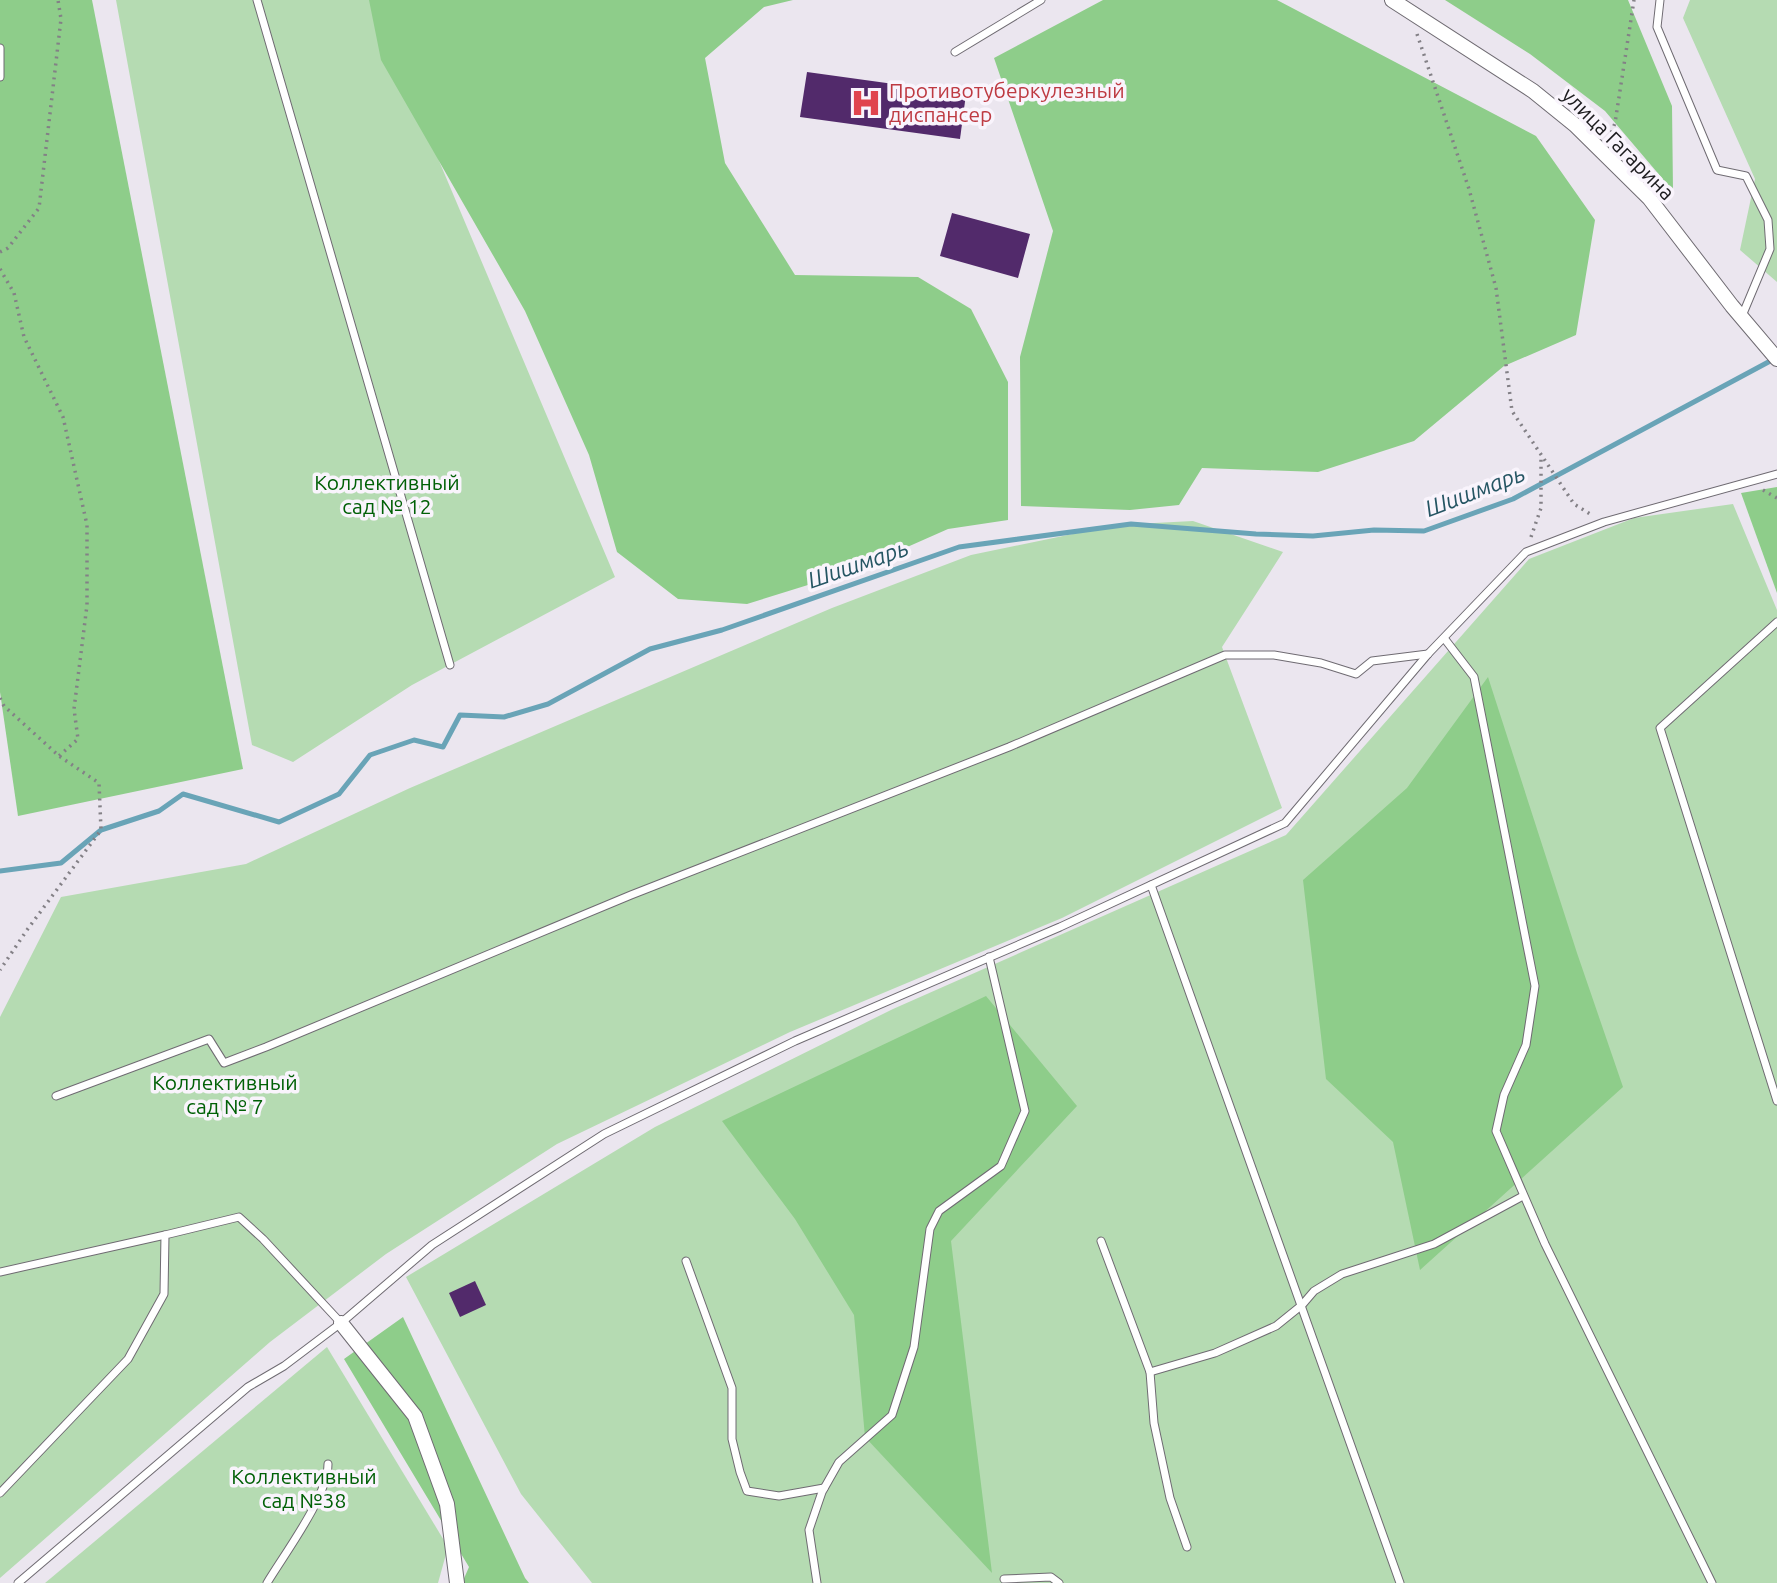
<svg xmlns="http://www.w3.org/2000/svg" width="1777" height="1583" viewBox="0 0 1777 1583" font-family="Ubuntu,sans-serif">
<style>
.green{fill:#b5dbb2}
.forest{fill:#8ecd8a}
.lines{fill:none;stroke-linecap:round;stroke-linejoin:round}
.stream{stroke:#69a4b7;stroke-width:5}
.building{fill:#522a6b}
.lane-casing{stroke:#6f6b72;stroke-width:9}
.street-casing{stroke:#6f6b72;stroke-width:16}
.path{stroke:#838086;stroke-width:3.5;stroke-dasharray:2 5;stroke-linecap:butt}
.lane{stroke:#fff;stroke-width:7}
.street{stroke:#fff;stroke-width:14}
.labels{text-anchor:middle;stroke-width:7;stroke-linejoin:round;paint-order:stroke}
.health-label{font-size:21px;fill:#be3a42;stroke:#f9f4fc;text-anchor:start}
.street-label{font-size:21px;fill:#1c1b1e;stroke:#f9f4fc}
.park-label{font-size:21px;fill:#006006;stroke:#f9f4fc}
.water-label{font-size:23px;font-style:italic;fill:#255563;stroke:#f9f4fc}
</style>
<rect width="100%" height="100%" fill="#ebe6ef"/>
<g class="green">
<path d="M116 0H371L615 577 412 685 293 762 252 745Z"/>
<path d="M1690 0H1777V282L1740 250 1755 179 1683 18Z"/>
<path d="M1733 504 1777 610V1583H592L521 1494 406 1277 655 1127 893 1009 1286 835 1529 559 1634 518Z"/>
<path d="M1193 521 1283 552 1222 647 1282 808 1062 918 790 1032 557 1144 386 1254 270 1342 0 1578V1017L61 897 246 864 410 788 832 608 971 555 1116 525Z"/>
<path d="M327 1347 448 1547 438 1583H45Z"/>
</g>
<g class="forest">
<path d="M0 0H92L243 769 18 816 0 692Z"/>
<path d="M369 0H793L764 7 705 58 725 163 795 275 918 277 971 309 1008 382V520L948 529 853 571 747 604 678 599 617 552 589 455 525 311 381 60Z"/>
<path d="M1103 0H1277L1536 136 1595 220 1576 335 1504 366 1414 441 1318 472 1202 468 1179 505 1130 510 1021 506 1020 357 1053 231 994 58Z"/>
<path d="M1445 0H1628L1672 106 1673 191 1605 111 1530 54Z"/>
<path d="M1777 487V593L1741 493Z"/>
<path d="M1488 677 1577 953 1623 1087 1420 1270 1393 1142 1326 1079 1303 880 1407 788Z"/>
<path d="M986 996 1077 1106 951 1241 992 1573 865 1437 854 1315 795 1219 722 1121Z"/>
<path d="M403 1317 525 1578 529 1583H462L469 1567 344 1359Z"/>
</g>
<g class="lines">
<path class="stream" d="M0 871 61 863 101 830 159 811 183 794 279 822 339 794 370 755 414 740 443 747 460 715 504 717 548 704 650 649 722 630 959 547 1131 524 1256 534 1313 536 1374 530 1424 531 1513 499 1774 359"/>
</g>
<g class="building">
<path d="M807 72 966 94 960 139 800 117Z"/>
<path d="M952 213 1030 234 1018 278 940 256Z"/>
<path d="M475 1281 486 1305 460 1317 449 1293Z"/>
</g>
<g class="lines">
<g class="lane-casing">
<g id="lane">
<path d="M257 0 450 665"/>
<path d="M1660 0 1657 27 1717 170 1746 176 1768 220 1770 249 1742 316"/>
<path d="M0 48V77"/>
<path d="M955 52 1041 0"/>
<path d="M1777 622 1660 728 1777 1101"/>
<path d="M1444 638 1474 677 1535 986 1526 1045 1504 1095 1496 1131 1545 1244 1712 1583"/>
<path d="M1151 885 1400 1583"/>
<path d="M56 1096 209 1039 224 1063 266 1047 631 895 1009 747 1225 655H1274L1321 663 1356 674 1372 661 1428 654"/>
<path d="M1101 1241 1150 1372 1154 1423 1170 1498 1187 1547"/>
<path d="M686 1261 732 1388V1439L740 1472 747 1491 779 1496 824 1488"/>
<path d="M0 1272 165 1235"/>
<path d="M1150 1372 1215 1353 1276 1326 1302 1305 1314 1291 1342 1274 1434 1244 1523 1196"/>
<path d="M0 1493 128 1359 164 1294 165 1235 239 1217 263 1239 341 1323"/>
<path d="M1004 1579 1051 1577 1059 1583"/>
<path d="M18 1583 248 1387 284 1366 341 1323 432 1245 604 1134 795 1041 1060 927 1285 823 1428 654 1526 552 1604 522 1777 474"/>
<path d="M267 1583C285 1553 328 1496 328 1464"/>
<path d="M817 1583 809 1530 822 1492 839 1462 892 1415 914 1347 930 1229 939 1211 1001 1166 1025 1111 989 957"/>
</g>
</g>
<g class="street-casing">
<g id="street">
<path d="M1392 0 1533 91 1575 125 1649 198 1732 306 1777 359"/>
<path d="M341 1323 415 1416 447 1504 457 1583"/>
</g>
</g>
<g class="path">
<path d="M1417 34 1469 189 1496 288 1512 411 1574 504 1590 514"/>
<path d="M1609 139 1615 123 1634 0"/>
<path d="M0 252 8 248 39 208 61 19 58 0"/>
<path d="M0 269 14 293 24 337 63 417 87 525V605L74 709 78 739 59 756"/>
<path d="M1763 490 1777 498"/>
<path d="M1531 537 1541 508V455"/>
<path d="M0 698 4 706 59 756 99 783 101 830 27 930 0 970"/>
</g>
<use href="#lane" class="lane"/>
<use href="#street" class="street"/>
</g>
<defs>
<g id="hospital-bare" transform="scale(2.415)"><path d="M-5-5h3v3.5h4V-5h3V5h-3V1.5h-4V5h-3Z" fill="#e0444e" stroke="#f9f4fc" stroke-width="2.5" paint-order="stroke"/></g>
</defs>
<g fill-rule="evenodd">
<use href="#hospital-bare" x="866" y="103"/>
</g>
<g class="labels">
<g class="health-label">
<text x="889" y="98">Противотуберкулезный<tspan x="889" dy="24">диспансер</tspan></text>
</g>
<g class="street-label">
<text transform="translate(1618 144) rotate(45)" y="7">улица Гагарина</text>
</g>
<g class="park-label">
<text x="387" y="490">Коллективный<tspan x="387" dy="24">сад № 12</tspan></text>
<text x="225" y="1090">Коллективный<tspan x="225" dy="24">сад № 7</tspan></text>
<text x="304" y="1484">Коллективный<tspan x="304" dy="24">сад №38</tspan></text>
</g>
<g class="water-label">
<text transform="translate(1475 491) rotate(-21)" y="8">Шишмарь</text>
<text transform="translate(858 564) rotate(-19)" y="8">Шишмарь</text>
</g>
</g>
</svg>
